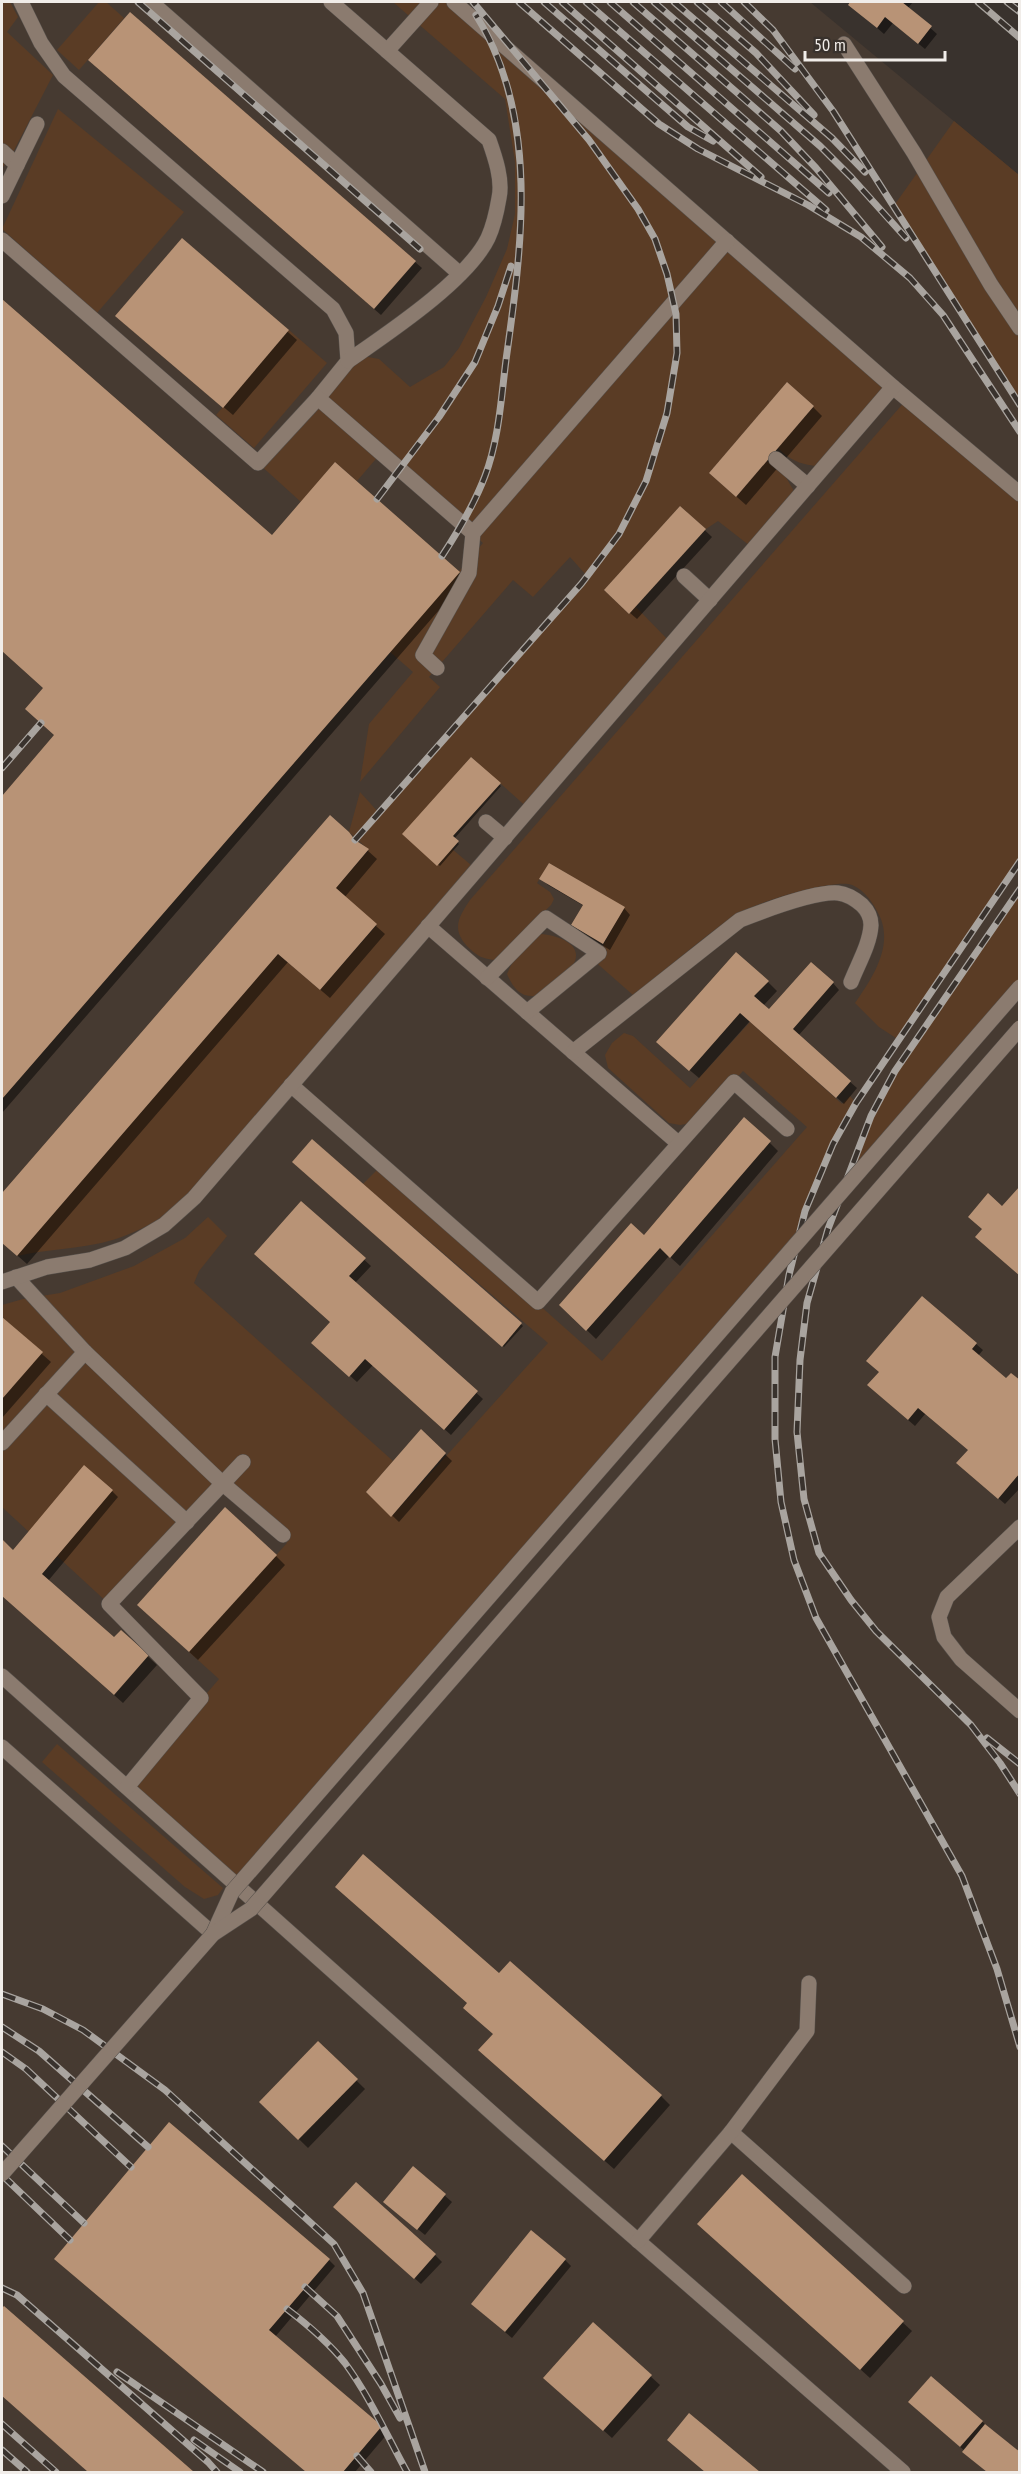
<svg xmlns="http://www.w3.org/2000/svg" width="1021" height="2474" viewBox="0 0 1021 2474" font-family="'PT Sans Narrow',sans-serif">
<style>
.built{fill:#463a31}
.green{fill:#5a3c25}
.shadow{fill:#0007}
.building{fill:#b89376}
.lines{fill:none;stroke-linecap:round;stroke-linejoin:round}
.minor-casing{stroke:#56504b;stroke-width:16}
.minor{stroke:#8b7b6f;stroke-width:15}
.rail-casing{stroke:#a9a49f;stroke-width:7}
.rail{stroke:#39322d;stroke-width:4.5;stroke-dasharray:14;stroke-linecap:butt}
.minor-bridge-casing{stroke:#56504b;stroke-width:16;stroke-linecap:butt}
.minor-bridge{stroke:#8b7b6f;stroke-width:15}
</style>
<rect width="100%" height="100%" fill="#39322d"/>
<path class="built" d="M2 2H810L1019 175V2472H2Z"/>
<g class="green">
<path d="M2 2H10L18 17 7 32 53 75 10 158 2 168Z"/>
<path d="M99 2H106L124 18 79 70 57 50Z"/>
<path d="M393 2H454L893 387 825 467C804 465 793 463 778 448L814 406 787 382 709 473 736 497 767 461 784 474 798 498 754 549 718 521 706 529 680 506 604 590 629 614 636 607 672 644 529 809 471 757 403 834 437 865 452 849 477 870 194 1198C165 1217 130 1238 96 1244 70 1249 43 1250 17 1256L278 954 320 990 377 925 336 888 369 850 349 832 360 792 379 813 587 576 570 557 533 597 513 580 429 677 440 687 360 782 369 724 413 672 390 652 483 543 381 453 357 481 335 462 301 502 258 463 348 361 368 357 379 359 410 387 444 367 459 348 486 297 507 249 515 214V162L505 99Z"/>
<path d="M58 109 184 212 97 313 2 229Z"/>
<path d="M954 121 1019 175V405L893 207Z"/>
<path d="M289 330 327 363 254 448 216 415Z"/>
<path d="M907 399 1019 494V861L899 1040 879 1027 855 1003C873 977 896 943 877 911 872 901 861 886 848 884 825 881 754 903 734 916 699 940 667 969 633 995L592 959 599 953 624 907 549 863 537 883 550 892 554 899 551 905 495 960C483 959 477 956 469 948 451 930 458 918 470 900Z"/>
<path d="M1019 889V987L843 1190 871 1116 895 1071Z"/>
<path d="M538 934C556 934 590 945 570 969 562 979 546 987 535 996 519 997 513 987 507 974L512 963Z"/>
<path d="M750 1022 842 1104 850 1096 856 1103C831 1148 810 1193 797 1243L238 1886 127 1787 219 1679 189 1652 287 1543 222 1483 109 1604 57 1556 112 1489 84 1466 29 1532 2 1507V1399L42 1352 2 1317V1305L23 1299 60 1293 134 1266 185 1238 208 1217 227 1236 199 1271 194 1283 393 1461 366 1492 392 1516 548 1343 363 1184 382 1165 602 1361 807 1127 743 1071 697 1122 680 1125 669 1123 608 1068 605 1055 612 1043 624 1033 633 1036 690 1088Z"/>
<path d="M57 1744 223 1888 218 1895 204 1899 185 1887 42 1762Z"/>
</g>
<g class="shadow">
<path d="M852 2H913L908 8 937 34 925 49 893 23 884 34 850 4Z"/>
<path d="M96 67 415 262 422 268 381 315Z"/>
<path d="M182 240 297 340 233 415 126 325Z"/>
<path d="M2 301 272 537 459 573 466 579 2 1113V798L56 736 45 688 2 650Z"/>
<path d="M813 407 822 416 746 505 720 482Z"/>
<path d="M681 508 712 537 637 619 612 597Z"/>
<path d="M471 759 501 786 454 839 459 844 440 866 404 834Z"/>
<path d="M330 817 377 859 344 898 385 934 330 998 288 962 27 1264 2 1242V1196Z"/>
<path d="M541 878 624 908 630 915 610 950 580 932 573 925 584 906 548 885Z"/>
<path d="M768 982 777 991 763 1006 769 1011 833 983 839 990 798 1036 857 1088 844 1104 750 1021 699 1078 667 1051Z"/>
<path d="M312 1141 523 1326 504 1347 294 1162Z"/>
<path d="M769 1142 778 1151 680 1266 669 1256 596 1339 561 1305 644 1237Z"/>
<path d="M302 1203 371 1266 355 1283 483 1399 451 1435 373 1365 357 1382 320 1349 332 1322Z"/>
<path d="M2 1319 51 1362 2 1418Z"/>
<path d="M976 1344 983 1350 978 1356 1006 1381 1020 1382V1488L1005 1504 965 1469 969 1450 926 1413 915 1426 876 1392 881 1372Z"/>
<path d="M421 1431 452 1461 399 1522 368 1492Z"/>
<path d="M112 1491 118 1497 48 1581 115 1639 121 1632 157 1665 123 1703 2 1595V1541L18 1556Z"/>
<path d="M276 1556 285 1565 198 1660 148 1614Z"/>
<path d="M499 1976 661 2096 670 2105 614 2169 489 2059 494 2034Z"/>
<path d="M318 2043 365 2089 308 2148 261 2102Z"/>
<path d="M413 2168 452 2202 425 2235 392 2208Z"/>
<path d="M742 2176 912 2331 870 2378 708 2232Z"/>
<path d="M342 2213 435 2255 442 2262 421 2284Z"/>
<path d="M329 2260 335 2266 275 2337 388 2433 355 2472H307L62 2265Z"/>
<path d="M565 2260 571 2266 512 2338 480 2311Z"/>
<path d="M4 2308 191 2472H89L2 2396V2311Z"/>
<path d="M593 2324 660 2385 612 2438 554 2386Z"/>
<path d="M931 2378 1020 2454V2472H988L917 2408Z"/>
<path d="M690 2415 757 2472H706L676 2446Z"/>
</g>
<g class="building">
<path d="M850 2H902L932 26 918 44 885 17 877 28 848 5Z"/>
<path d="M130 12 416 261 374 309 88 60Z"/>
<path d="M182 238 289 330 223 408 115 316Z"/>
<path d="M2 299 272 535 335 462 460 572 2 1099V796L54 735 25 709 43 688 2 651Z"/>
<path d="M787 382 814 406 736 497 709 473Z"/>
<path d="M680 506 706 529 629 614 604 590Z"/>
<path d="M471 757 501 783 453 836 459 841 437 866 402 834Z"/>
<path d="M330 815 349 832 355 840 369 849 336 888 377 924 320 990 278 954 17 1256 2 1243V1193Z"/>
<path d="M549 863 625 907 603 944 571 925 583 905 539 879Z"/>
<path d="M736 952 769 981 754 996 769 1009 811 962 834 982 793 1029 851 1081 836 1098 740 1013 689 1071 656 1042Z"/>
<path d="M744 1117 771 1141 670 1258 660 1248 586 1331 559 1305 631 1223 644 1235Z"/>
<path d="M312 1139 522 1323 502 1347 292 1162Z"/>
<path d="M1020 1186V1276L975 1237 982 1229 968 1217 988 1193 1002 1206Z"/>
<path d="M301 1201 366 1258 349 1276 478 1391 444 1430 365 1359 349 1377 311 1343 330 1322 254 1254Z"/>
<path d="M922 1296 977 1343 972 1349 1006 1378 1011 1373 1020 1380V1473L998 1499 956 1463 968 1450 918 1408 908 1420 867 1385 879 1372 866 1361Z"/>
<path d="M2 1317 43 1352 2 1399Z"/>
<path d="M421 1429 446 1453 391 1517 366 1492Z"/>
<path d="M84 1465 113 1490 42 1574 114 1637 121 1630 149 1655 114 1695 2 1596V1539L13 1550Z"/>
<path d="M225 1507 277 1555 189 1652 137 1605Z"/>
<path d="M363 1854 499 1973 510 1961 662 2095 604 2161 478 2050 493 2034 463 2008 467 2003 335 1887Z"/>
<path d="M318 2041 358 2079 298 2140 259 2102Z"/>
<path d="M169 2122 330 2259 269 2330 382 2426 343 2472H306L54 2259Z"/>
<path d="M413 2166 446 2194 417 2230 383 2202Z"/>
<path d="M742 2174 904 2321 860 2370 697 2224Z"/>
<path d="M356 2182 436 2254 414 2279 333 2207Z"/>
<path d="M531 2230 566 2259 505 2332 471 2304Z"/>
<path d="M4 2306 194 2472H88L2 2396V2308Z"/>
<path d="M593 2322 652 2375 603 2431 543 2378Z"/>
<path d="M931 2376 983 2421 960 2447 908 2402Z"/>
<path d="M689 2413 760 2472H705L667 2440Z"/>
<path d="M985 2424 1020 2452V2472H987L962 2452Z"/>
</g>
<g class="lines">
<g class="minor-casing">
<g id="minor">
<path d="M21 2 41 43 64 76 333 309 346 333 348 361 318 398"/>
<path d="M151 2 460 274"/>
<path d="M331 2 489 140C495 157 503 180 499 198 497 210 493 227 488 238 467 281 388 333 348 361"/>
<path d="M454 2 893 387 1020 494"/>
<path d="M844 44 914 153 991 285 1020 328"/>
<path d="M387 51 431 2"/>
<path d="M2 151 17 165 2 196"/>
<path d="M17 165 37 124"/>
<path d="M2 240 258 463 318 398 473 533"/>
<path d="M776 459 808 486"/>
<path d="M684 576 710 600"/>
<path d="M437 668 423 655 469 573 473 533 727 241"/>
<path d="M486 822 505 838"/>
<path d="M428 926 678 1143"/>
<path d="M487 978 546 918 599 953 527 1012"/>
<path d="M573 1052 740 920C763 911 815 891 838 893 847 894 855 899 862 905 868 911 871 917 871 925 870 944 858 964 851 982"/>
<path d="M291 1085 538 1302 734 1082 787 1129"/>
<path d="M16 1277 85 1352 222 1483 283 1535"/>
<path d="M2 1282 47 1267 90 1260 125 1248 164 1225 194 1198 893 387"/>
<path d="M46 1394 187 1522"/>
<path d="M2 1443 85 1352"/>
<path d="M1020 1527 947 1597 939 1617 944 1637 961 1659 1020 1711"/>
<path d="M2 1676 511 2130 903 2472"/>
<path d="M2 1747 213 1934"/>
<path d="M127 1787 201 1698 109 1604 243 1462"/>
<path d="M731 2132 904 2286"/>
<path d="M638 2241 731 2132 807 2031 809 1983"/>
</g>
</g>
<use href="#minor" class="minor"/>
<g class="rail-casing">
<g id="rail">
<path d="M138 2 420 249"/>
<path d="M519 2 659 124 698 149 808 205 861 237 910 278 943 315 1020 432"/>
<path d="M544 2 688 127 713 141"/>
<path d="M562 2 761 177"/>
<path d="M586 2 826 210"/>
<path d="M610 2 829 193"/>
<path d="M633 2 781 131 816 168 882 247"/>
<path d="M654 2 820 146 851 177 906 238"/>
<path d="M674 2 832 138 865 172"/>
<path d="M697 2 756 53 814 115"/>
<path d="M721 2 795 69"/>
<path d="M744 2 773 30 833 111 1020 405"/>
<path d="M978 2 1020 38"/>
<path d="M1007 2 1020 12"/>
<path d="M377 499 439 417 475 362 498 306 511 266"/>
<path d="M442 556C459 530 474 505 485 476 499 439 501 399 506 360 522 246 540 118 476 15"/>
<path d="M2 768 41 723"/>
<path d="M355 840 582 583 619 534 646 481 667 413 677 353 676 314 667 274 655 239 638 209 589 140 473 2"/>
<path d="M1020 861 856 1103 833 1144 805 1211 789 1275 775 1357V1439L781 1502 794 1560 816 1618 962 1876 997 1969 1020 2047"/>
<path d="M1020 889 895 1071 871 1116 828 1229 807 1303 800 1360 797 1432 804 1499 819 1553 851 1600 876 1631 971 1725 1000 1763 1020 1794"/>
<path d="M987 1738 1020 1764"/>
<path d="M2 1994 43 2009 83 2030 165 2090 334 2244 363 2293 425 2472"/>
<path d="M2 2027 39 2051 148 2147"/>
<path d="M2 2052 26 2069 131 2167"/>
<path d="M2 2146 84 2223"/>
<path d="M2 2175 70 2240"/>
<path d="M305 2287 337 2316 381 2384 400 2418"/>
<path d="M2 2288 17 2295 208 2462 217 2472"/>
<path d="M287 2309C308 2325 328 2342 345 2363 370 2397 387 2436 407 2472"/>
<path d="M117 2372 263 2472"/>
<path d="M2 2424 56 2472"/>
<path d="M194 2440 240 2472"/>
<path d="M2 2450 27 2472"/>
<path d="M357 2456 371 2472"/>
</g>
</g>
<use href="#rail" class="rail"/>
<g class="minor-bridge-casing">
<g id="minor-bridge">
<path d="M213 1934 232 1892 1020 987"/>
<path d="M2 2174 213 1934 251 1909 1020 1028"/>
</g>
</g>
<use href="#minor-bridge" class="minor-bridge"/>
</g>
<rect width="1021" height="2474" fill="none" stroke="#f1ede9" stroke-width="6"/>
<path d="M805 51v9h140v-9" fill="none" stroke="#f1ede9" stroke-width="3"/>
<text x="814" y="51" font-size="18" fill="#f1ede9" stroke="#39322d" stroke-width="4.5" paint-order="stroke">50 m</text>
</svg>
